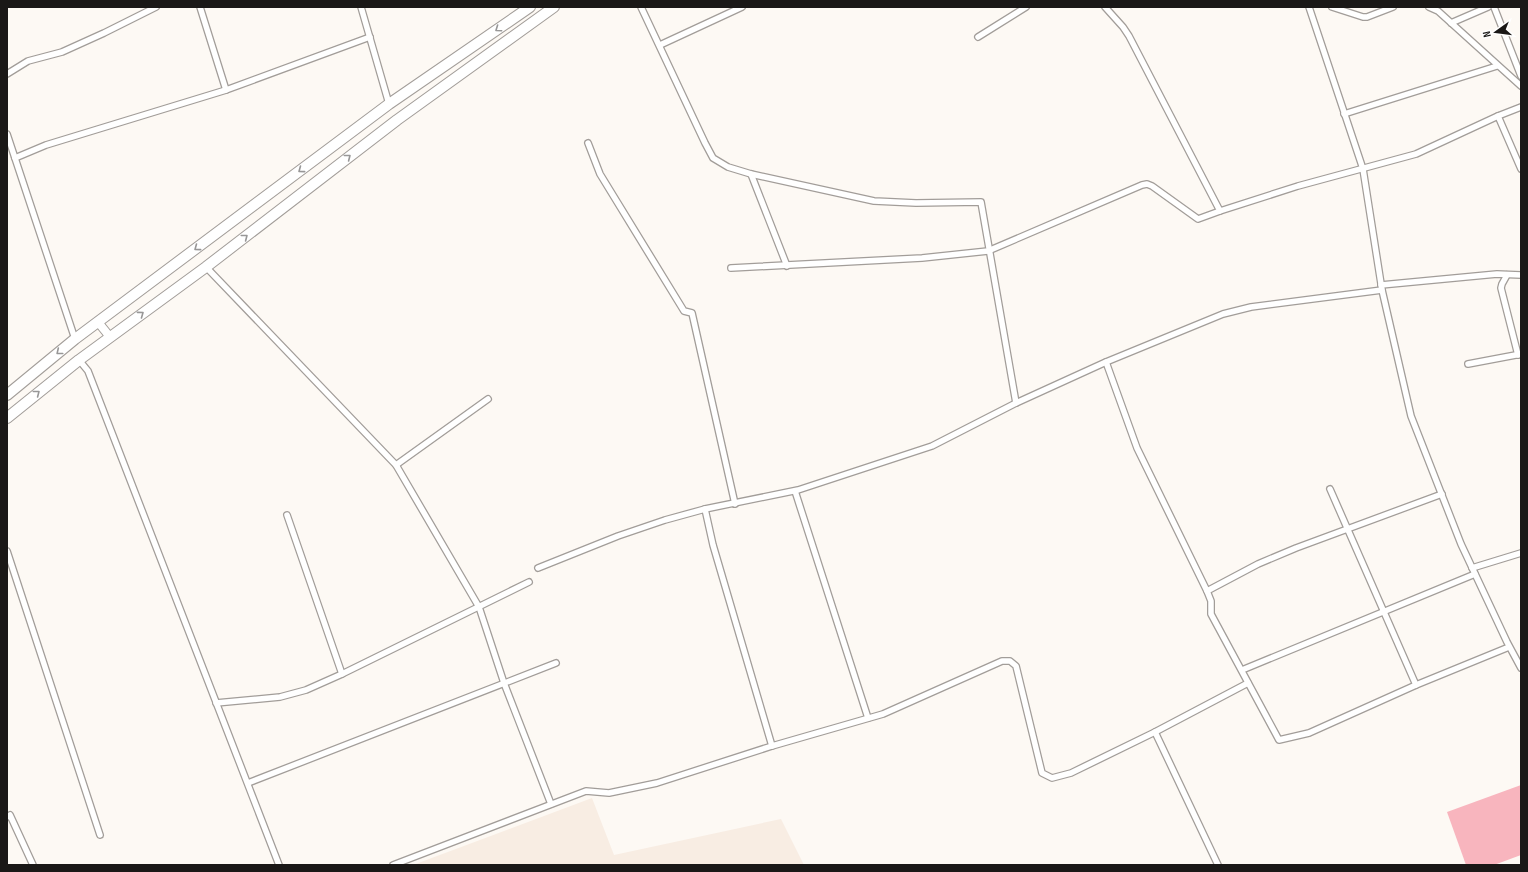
<svg xmlns="http://www.w3.org/2000/svg" width="1528" height="872" viewBox="0 0 1528 872" font-family="'Sofia Sans Condensed',sans-serif">
<style>
.built{fill:#f8ede3}
.green{fill:#f8b5be}
.lines{fill:none;stroke-linecap:round;stroke-linejoin:round}
.street-casing{stroke:#a29d99;stroke-width:8}
.secondary-casing{stroke:#a29d99;stroke-width:10}
.highway-casing{stroke:#a29d99;stroke-width:12}
.street{stroke:#fff;stroke-width:5.5}
.secondary{stroke:#fff;stroke-width:8}
.highway{stroke:#fff;stroke-width:10}
.oneway{stroke:#989797}
</style>
<rect width="100%" height="100%" fill="#fdf9f4"/>
<path class="built" d="M592 798 614 855 781 819 804 865H413Z"/>
<path class="green" d="M1521 785V855L1494 865H1466L1447 812Z"/>
<g class="lines">
<g class="street-casing">
<g id="street">
<path d="M200 7 226 90"/>
<path d="M361 7 389 104"/>
<path d="M641 7 705 143 713 158 728 167 751 174 874 201 916 203 981 202 1016 403"/>
<path d="M1105 7 1123 27 1129 36 1220 211 1298 186 1416 154 1498 116 1521 107"/>
<path d="M1309 7 1363 169 1382 290 1411 416 1461 544 1507 642 1521 668"/>
<path d="M1332 7 1363 17H1367L1393 7"/>
<path d="M1429 7 1438 11 1521 86"/>
<path d="M1494 7 1521 76"/>
<path d="M1451 23 1488 7"/>
<path d="M978 37 1026 7"/>
<path d="M660 45 742 7"/>
<path d="M7 74 28 61 62 52 104 33 156 7"/>
<path d="M1344 114 1497 66"/>
<path d="M1498 116 1521 169"/>
<path d="M7 134 75 339"/>
<path d="M588 143 600 174 684 311 692 313 735 504"/>
<path d="M15 158 46 145 226 90 370 37"/>
<path d="M751 174 787 266"/>
<path d="M206 267 396 465 479 607 504 683 551 804"/>
<path d="M731 268 922 258 988 251 1142 185 1147 184 1152 186 1198 219 1220 211"/>
<path d="M1507 275 1502 284 1501 288 1518 355"/>
<path d="M1381 285 1497 274 1521 275"/>
<path d="M79 360 88 371 279 865"/>
<path d="M1106 362 1137 448 1207 591 1211 601V614L1279 740 1309 733 1416 685 1509 647"/>
<path d="M1468 364 1521 354"/>
<path d="M396 465 488 399"/>
<path d="M1330 489 1416 685"/>
<path d="M795 491 868 718"/>
<path d="M705 509 713 545 772 746"/>
<path d="M287 515 342 674"/>
<path d="M7 551 100 835"/>
<path d="M538 568 618 536 665 520 705 509 798 490 932 446 1016 403 1106 362 1223 314 1251 307 1382 290"/>
<path d="M1472 568 1521 553"/>
<path d="M1207 591 1258 564 1296 548 1442 494"/>
<path d="M1242 670 1475 574"/>
<path d="M216 703 280 697 306 690 342 674 529 582"/>
<path d="M248 783 556 663"/>
<path d="M7 817 10 815 33 865"/>
<path d="M393 865 586 791 609 793 657 783 772 746 883 714 1002 661H1010L1016 666 1042 773 1052 778 1071 773 1155 732"/>
<path d="M1218 865 1155 732 1248 683"/>
</g>
</g>
<g class="secondary-casing">
<path id="secondary" d="M98 322 110 337"/>
</g>
<g class="highway-casing">
<g id="highway">
<path d="M7 395 75 339 389 104 530 7"/>
<path d="M7 418 79 360 206 267 397 120 554 7"/>
</g>
</g>
<use href="#street" class="street"/>
<use href="#secondary" class="secondary"/>
<use href="#highway" class="highway"/>
</g>
<defs><path id="oneway-chevron" d="M-2-3.5L2.5 0L-2 3.5" fill="none" stroke-width="1.6" stroke-linecap="round" stroke-linejoin="round"/></defs>
<g class="oneway">
<use href="#oneway-chevron" transform="translate(498 29) rotate(145)"/>
<use href="#oneway-chevron" transform="translate(348 157) rotate(-38)"/>
<use href="#oneway-chevron" transform="translate(301 170) rotate(143)"/>
<use href="#oneway-chevron" transform="translate(245 237) rotate(-38)"/>
<use href="#oneway-chevron" transform="translate(197 248) rotate(143)"/>
<use href="#oneway-chevron" transform="translate(141 314) rotate(-36)"/>
<use href="#oneway-chevron" transform="translate(59 352) rotate(141)"/>
<use href="#oneway-chevron" transform="translate(37 393) rotate(-38)"/>
</g>
<rect width="1528" height="872" fill="none" stroke="#1a1817" stroke-width="16"/>
<g transform="translate(1496 32) rotate(256)" stroke="#ffffff" stroke-width="3" paint-order="stroke">
<path d="M0-3L7 15L0 10L-7 15Z" fill="#1a1817"/>
<text y="-6" font-size="11" font-weight="bold" text-anchor="middle" fill="#1a1817">N</text>
</g>
</svg>
